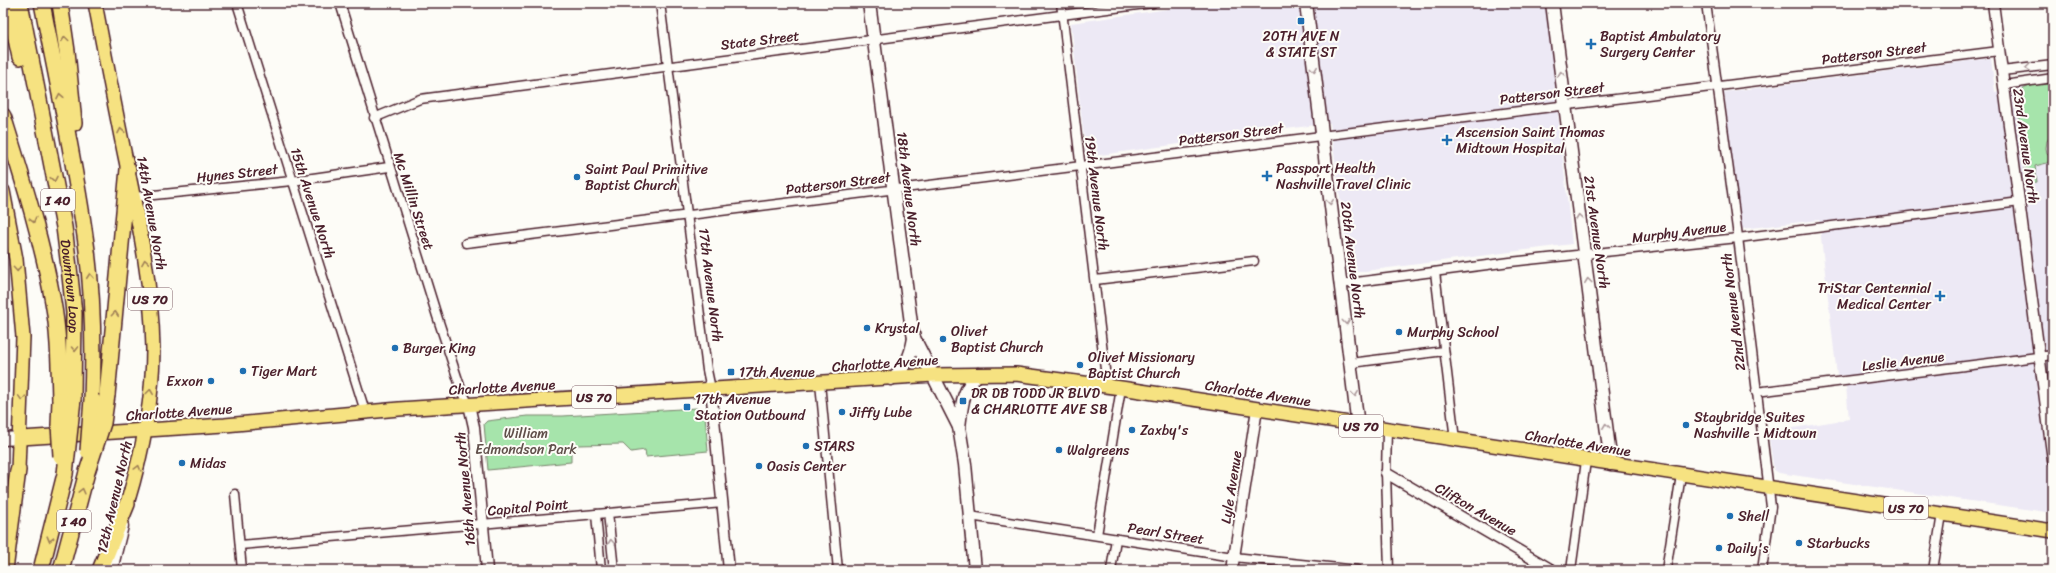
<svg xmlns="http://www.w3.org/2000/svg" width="2056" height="573" viewBox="0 0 2056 573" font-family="Sriracha,sans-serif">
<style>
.built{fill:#ede9f5}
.green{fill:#a6e4ab;stroke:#78826b}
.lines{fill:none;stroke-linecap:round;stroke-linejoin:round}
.minor-casing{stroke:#4a1f2b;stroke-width:11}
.tertiary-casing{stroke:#4a1f2b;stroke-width:13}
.secondary-casing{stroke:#4a1f2b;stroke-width:15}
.primary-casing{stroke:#4a1f2b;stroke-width:16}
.motorway-casing{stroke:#4a1f2b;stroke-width:18}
.minor{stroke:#fdfcf7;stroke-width:8}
.tertiary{stroke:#fdfcf7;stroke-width:10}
.secondary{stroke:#fdfcf7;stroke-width:12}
.primary{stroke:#f6e281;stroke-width:13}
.motorway{stroke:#f6e281;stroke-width:15}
.motorway-bridge-casing{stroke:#4a1f2b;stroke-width:18;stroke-linecap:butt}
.motorway-bridge{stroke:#f6e281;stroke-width:15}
.oneway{stroke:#a08056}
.oneway2{stroke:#ac999b}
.poi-dot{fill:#1f6fb2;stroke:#fdfcf7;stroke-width:1.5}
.labels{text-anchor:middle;stroke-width:4;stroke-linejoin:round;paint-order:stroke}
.shield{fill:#fdfcf7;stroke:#806168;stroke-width:1}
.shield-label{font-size:13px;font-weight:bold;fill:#4a1f2b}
.poi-label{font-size:14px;fill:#4a1f2b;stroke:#fdfcf7;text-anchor:start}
.street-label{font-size:14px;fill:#4a1f2b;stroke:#fdfcf7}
.park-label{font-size:14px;fill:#61504b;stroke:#fdfcf7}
</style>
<rect width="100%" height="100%" fill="#fdfcf7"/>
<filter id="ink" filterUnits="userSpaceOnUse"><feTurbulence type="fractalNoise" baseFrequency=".025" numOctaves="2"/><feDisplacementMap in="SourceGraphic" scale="8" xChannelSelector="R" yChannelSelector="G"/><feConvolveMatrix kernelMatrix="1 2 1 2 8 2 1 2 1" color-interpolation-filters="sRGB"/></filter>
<g filter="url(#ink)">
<g class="built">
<path d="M1210 3H1546L1572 244 1350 273 1330 123 1086 157 1071 23Z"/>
<path d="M1991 58 1995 92 2053 83V513L1779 473 1774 470 1768 432 1849 419 1845 375 1837 376 1819 220 1741 229 1724 92Z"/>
</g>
<g class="green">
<path d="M2053 83V133L2047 141 2046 148 2047 153 2052 158 2047 163 2035 166 2037 182 2027 184 2017 103C2017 83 2038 85 2053 83Z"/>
<path d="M697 408 705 416 708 451 646 457 645 450 631 452 623 444 578 445 571 453V462L488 470 484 424 487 421 527 416H563Z"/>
</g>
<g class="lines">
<g class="minor-casing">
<g id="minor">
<path d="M237 3 365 411"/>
<path d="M340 3 437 316 461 389 469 405"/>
<path d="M660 3 707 370 711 389"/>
<path d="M1061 3 1107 386"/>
<path d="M1706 3 1737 229 1771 507 1762 570"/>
<path d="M2002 71 2053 65"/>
<path d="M2004 85 2053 78"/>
<path d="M374 118 420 99 1153 3"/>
<path d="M134 197 292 181 389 167"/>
<path d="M466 243 1999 51"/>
<path d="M1435 272 1455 440"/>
<path d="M1095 280 1254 261"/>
<path d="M1341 284 1510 262 1738 238 2020 202"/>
<path d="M1351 363 1444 351"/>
<path d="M820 383 838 570"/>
<path d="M1756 392 2053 355"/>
<path d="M1387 430 1386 473 1389 570"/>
<path d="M235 494 242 570"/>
<path d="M608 513 614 570"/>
<path d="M596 514 601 570"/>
<path d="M970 516 1234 557 1358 570"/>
<path d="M1097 535 1121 388"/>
<path d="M240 545 723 503"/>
<path d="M113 570 124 526"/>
<path d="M1111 570 1116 539"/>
<path d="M1571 570 1586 461"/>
<path d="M1666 570 1681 475"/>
<path d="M1933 570 1942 514"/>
</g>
</g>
<g class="tertiary-casing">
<g id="tertiary">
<path d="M1993 3 2053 460"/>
<path d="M711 389 729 570"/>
<path d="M469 405 474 427 487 570"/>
<path d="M1386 473 1552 570"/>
<path d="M1232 570 1257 409"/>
</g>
</g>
<g class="secondary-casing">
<g id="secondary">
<path d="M869 3 911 323 914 338 959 427 965 464 975 570"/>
<path d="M1306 3 1358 426"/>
<path d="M1552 3 1611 464"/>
<path d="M891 379C906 368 911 356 914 338"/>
<path d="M959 427C962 404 962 391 978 374"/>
<path d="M3 439 21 438"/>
</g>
</g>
<g class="primary-casing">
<g id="primary">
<path d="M95 3C105 55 115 108 126 161 139 223 152 285 153 349 153 401 142 454 127 504"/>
<path d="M3 191 16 259 23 337 18 470"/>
<path d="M21 438 225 425 399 409 934 375 1016 374 1121 388 2053 531"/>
</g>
</g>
<g class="motorway-casing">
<g id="motorway">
<path d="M8 3 20 57"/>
<path id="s1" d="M20 3 64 227 69 267 74 313 73 399"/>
<path d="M42 3C57 80 74 158 85 236 93 289 94 345 92 399"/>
<path d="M60 3 67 51 74 123"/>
<path d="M3 116C22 177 42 239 53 302 59 334 59 367 60 400"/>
<path d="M107 395 128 169"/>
<path d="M5 570 18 470"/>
<path d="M41 570 65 474"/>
<path d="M61 570 87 472"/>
<path d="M100 570 127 504"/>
</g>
</g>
<use href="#minor" class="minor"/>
<use href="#tertiary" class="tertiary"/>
<use href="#secondary" class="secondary"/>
<use href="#primary" class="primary"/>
<use href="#motorway" class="motorway"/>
<g class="motorway-bridge-casing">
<g id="motorway-bridge">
<path d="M60 400 59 425 61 456"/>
<path d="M88 451 92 399"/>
<path d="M87 472 103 423 107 395"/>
<path d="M65 474 73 399"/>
</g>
</g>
<use href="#motorway-bridge" class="motorway-bridge"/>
</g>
<defs><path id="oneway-chevron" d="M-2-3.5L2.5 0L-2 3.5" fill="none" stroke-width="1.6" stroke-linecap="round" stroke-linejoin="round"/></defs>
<g class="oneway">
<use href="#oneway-chevron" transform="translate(65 39) rotate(-98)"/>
<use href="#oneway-chevron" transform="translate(60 96) rotate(-101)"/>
<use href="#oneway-chevron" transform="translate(121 131) rotate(-101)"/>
<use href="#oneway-chevron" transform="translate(54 179) rotate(79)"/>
<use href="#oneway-chevron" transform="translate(33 220) rotate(75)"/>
<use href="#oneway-chevron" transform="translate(145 262) rotate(-99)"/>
<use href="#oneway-chevron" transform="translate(17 269) rotate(85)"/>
<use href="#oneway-chevron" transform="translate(90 276) rotate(-95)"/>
<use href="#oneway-chevron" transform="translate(115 314) rotate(-85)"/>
<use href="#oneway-chevron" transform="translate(75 349) rotate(89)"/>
<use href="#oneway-chevron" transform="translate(150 392) rotate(-83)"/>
<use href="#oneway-chevron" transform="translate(22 398) rotate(92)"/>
<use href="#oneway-chevron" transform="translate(138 468) rotate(-75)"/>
<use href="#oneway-chevron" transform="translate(82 491) rotate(-76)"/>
<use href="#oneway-chevron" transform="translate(50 539) rotate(105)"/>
</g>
<g class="oneway2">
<use href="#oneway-chevron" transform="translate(2028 68) rotate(173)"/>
<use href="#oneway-chevron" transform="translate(1314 69) rotate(83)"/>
<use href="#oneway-chevron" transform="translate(1561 74) rotate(-97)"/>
<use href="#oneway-chevron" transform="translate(1330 202) rotate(83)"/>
<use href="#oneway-chevron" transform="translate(1579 217) rotate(-98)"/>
<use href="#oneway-chevron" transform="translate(1588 281) rotate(-97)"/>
<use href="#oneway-chevron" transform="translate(1346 322) rotate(83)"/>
<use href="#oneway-chevron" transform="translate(1355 394) rotate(83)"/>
<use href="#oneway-chevron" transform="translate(1606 426) rotate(-97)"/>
<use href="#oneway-chevron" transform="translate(611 542) rotate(-95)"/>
</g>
</g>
<g class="poi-dot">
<rect x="1297" y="17" width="8" height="8" rx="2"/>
<path d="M1589 38h4v4h4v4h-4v4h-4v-4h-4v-4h4z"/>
<path d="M1445 134h4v4h4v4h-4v4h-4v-4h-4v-4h4z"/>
<path d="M1265 170h4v4h4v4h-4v4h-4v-4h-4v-4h4z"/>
<circle cx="577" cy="177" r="4"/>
<path d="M1938 290h4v4h4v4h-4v4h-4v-4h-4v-4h4z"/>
<circle cx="867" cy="328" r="4"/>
<circle cx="1399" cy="332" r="4"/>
<circle cx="943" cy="339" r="4"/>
<circle cx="395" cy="348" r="4"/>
<circle cx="1080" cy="365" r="4"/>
<circle cx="243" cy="371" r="4"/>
<rect x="727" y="368" width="8" height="8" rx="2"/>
<circle cx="211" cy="381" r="4"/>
<rect x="959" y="397" width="8" height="8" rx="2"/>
<rect x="683" y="403" width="8" height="8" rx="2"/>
<circle cx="842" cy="412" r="4"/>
<circle cx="1686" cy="425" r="4"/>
<circle cx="1132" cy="430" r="4"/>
<circle cx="806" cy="446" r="4"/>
<circle cx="1059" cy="450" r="4"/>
<circle cx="182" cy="463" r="4"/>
<circle cx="759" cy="466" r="4"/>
<circle cx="1730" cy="516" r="4"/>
<circle cx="1799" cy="543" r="4"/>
<circle cx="1719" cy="548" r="4"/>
</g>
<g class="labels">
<g class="shield">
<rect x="41" y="189" width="34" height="22" rx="3"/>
<rect x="128" y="288" width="44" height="22" rx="3"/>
<rect x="572" y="386" width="44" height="22" rx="3"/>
<rect x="1339" y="415" width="44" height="22" rx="3"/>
<rect x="1884" y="497" width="44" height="22" rx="3"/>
<rect x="57" y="510" width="34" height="22" rx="3"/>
</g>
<g class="shield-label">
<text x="58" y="205">I 40</text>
<text x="150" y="304">US 70</text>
<text x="594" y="402">US 70</text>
<text x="1361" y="431">US 70</text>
<text x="1906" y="513">US 70</text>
<text x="74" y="526">I 40</text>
</g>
<g class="poi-label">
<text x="1301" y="41" text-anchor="middle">20TH AVE N<tspan x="1301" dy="16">&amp; STATE ST</tspan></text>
<text x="1600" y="41">Baptist Ambulatory<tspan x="1600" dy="16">Surgery Center</tspan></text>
<text x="1456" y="137">Ascension Saint Thomas<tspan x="1456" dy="16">Midtown Hospital</tspan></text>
<text x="1276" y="173">Passport Health<tspan x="1276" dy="16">Nashville Travel Clinic</tspan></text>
<text x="585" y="174">Saint Paul Primitive<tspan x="585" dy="16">Baptist Church</tspan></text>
<text x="1931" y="293" text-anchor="end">TriStar Centennial<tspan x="1931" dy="16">Medical Center</tspan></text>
<text x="875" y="333">Krystal</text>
<text x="951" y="336">Olivet<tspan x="951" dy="16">Baptist Church</tspan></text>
<text x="1407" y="337">Murphy School</text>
<text x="403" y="353">Burger King</text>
<text x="1088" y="362">Olivet Missionary<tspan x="1088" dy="16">Baptist Church</tspan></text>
<text x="251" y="376">Tiger Mart</text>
<text x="739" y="377">17th Avenue</text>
<text x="203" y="386" text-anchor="end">Exxon</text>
<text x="971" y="398">DR DB TODD JR BLVD<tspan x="971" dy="16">&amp; CHARLOTTE AVE SB</tspan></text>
<text x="695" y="404">17th Avenue<tspan x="695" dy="16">Station Outbound</tspan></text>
<text x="850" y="417">Jiffy Lube</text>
<text x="1694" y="422">Staybridge Suites<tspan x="1694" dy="16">Nashville - Midtown</tspan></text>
<text x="1140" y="435">Zaxby's</text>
<text x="814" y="451">STARS</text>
<text x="1067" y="455">Walgreens</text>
<text x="190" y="468">Midas</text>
<text x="767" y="471">Oasis Center</text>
<text x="1738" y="521">Shell</text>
<text x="1807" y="548">Starbucks</text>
<text x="1727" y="553">Daily's</text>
</g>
<g class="street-label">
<text transform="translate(760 40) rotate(-7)" y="5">State Street</text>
<text transform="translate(1874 53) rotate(-7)" y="5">Patterson Street</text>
<text transform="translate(1552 93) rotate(-7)" y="5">Patterson Street</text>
<text transform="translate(1231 134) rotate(-7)" y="5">Patterson Street</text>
<text transform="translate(2026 146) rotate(82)" y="5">23rd Avenue North</text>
<text transform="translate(237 173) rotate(-6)" y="5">Hynes Street</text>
<text transform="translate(838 183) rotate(-7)" y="5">Patterson Street</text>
<text transform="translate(909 189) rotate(83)" y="5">18th Avenue North</text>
<text transform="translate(1097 193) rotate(83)" y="5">19th Avenue North</text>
<text transform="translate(414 201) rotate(72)" y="5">Mc Millin Street</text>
<text transform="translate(313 203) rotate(72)" y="5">15th Avenue North</text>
<text transform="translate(152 213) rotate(80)" y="5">14th Avenue North</text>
<text transform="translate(1597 232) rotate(82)" y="5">21st Avenue North</text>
<text transform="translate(1679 232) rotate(-7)" y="5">Murphy Avenue</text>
<text transform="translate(1353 260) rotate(83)" y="5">20th Avenue North</text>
<text transform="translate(711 285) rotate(83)" y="5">17th Avenue North</text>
<text dy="5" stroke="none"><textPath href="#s1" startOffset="288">Downtown Loop</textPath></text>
<text transform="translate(1733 312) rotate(-97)" y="5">22nd Avenue North</text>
<text transform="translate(1903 361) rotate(-7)" y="5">Leslie Avenue</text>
<text transform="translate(885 363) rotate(-4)" y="5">Charlotte Avenue</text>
<text transform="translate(502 387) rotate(-3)" y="5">Charlotte Avenue</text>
<text transform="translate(1258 393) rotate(9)" y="5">Charlotte Avenue</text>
<text transform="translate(179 412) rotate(-4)" y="5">Charlotte Avenue</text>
<text transform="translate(1578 443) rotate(9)" y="5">Charlotte Avenue</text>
<text transform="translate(1231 487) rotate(-81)" y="5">Lyle Avenue</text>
<text transform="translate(465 489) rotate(-95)" y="5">16th Avenue North</text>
<text transform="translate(114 497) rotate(-77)" y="5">12th Avenue North</text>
<text transform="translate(528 507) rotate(-5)" y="5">Capital Point</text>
<text transform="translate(1476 509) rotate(30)" y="5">Clifton Avenue</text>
<text transform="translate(1166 533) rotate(9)" y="5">Pearl Street</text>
</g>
<g class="park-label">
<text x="526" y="438">William<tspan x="526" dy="16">Edmondson Park</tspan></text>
</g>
</g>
<rect width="2056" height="573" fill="none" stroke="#fdfcf7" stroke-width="16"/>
<rect x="8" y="8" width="2040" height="557" fill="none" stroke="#4a1f2b" stroke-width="1.5" filter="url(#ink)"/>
</svg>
